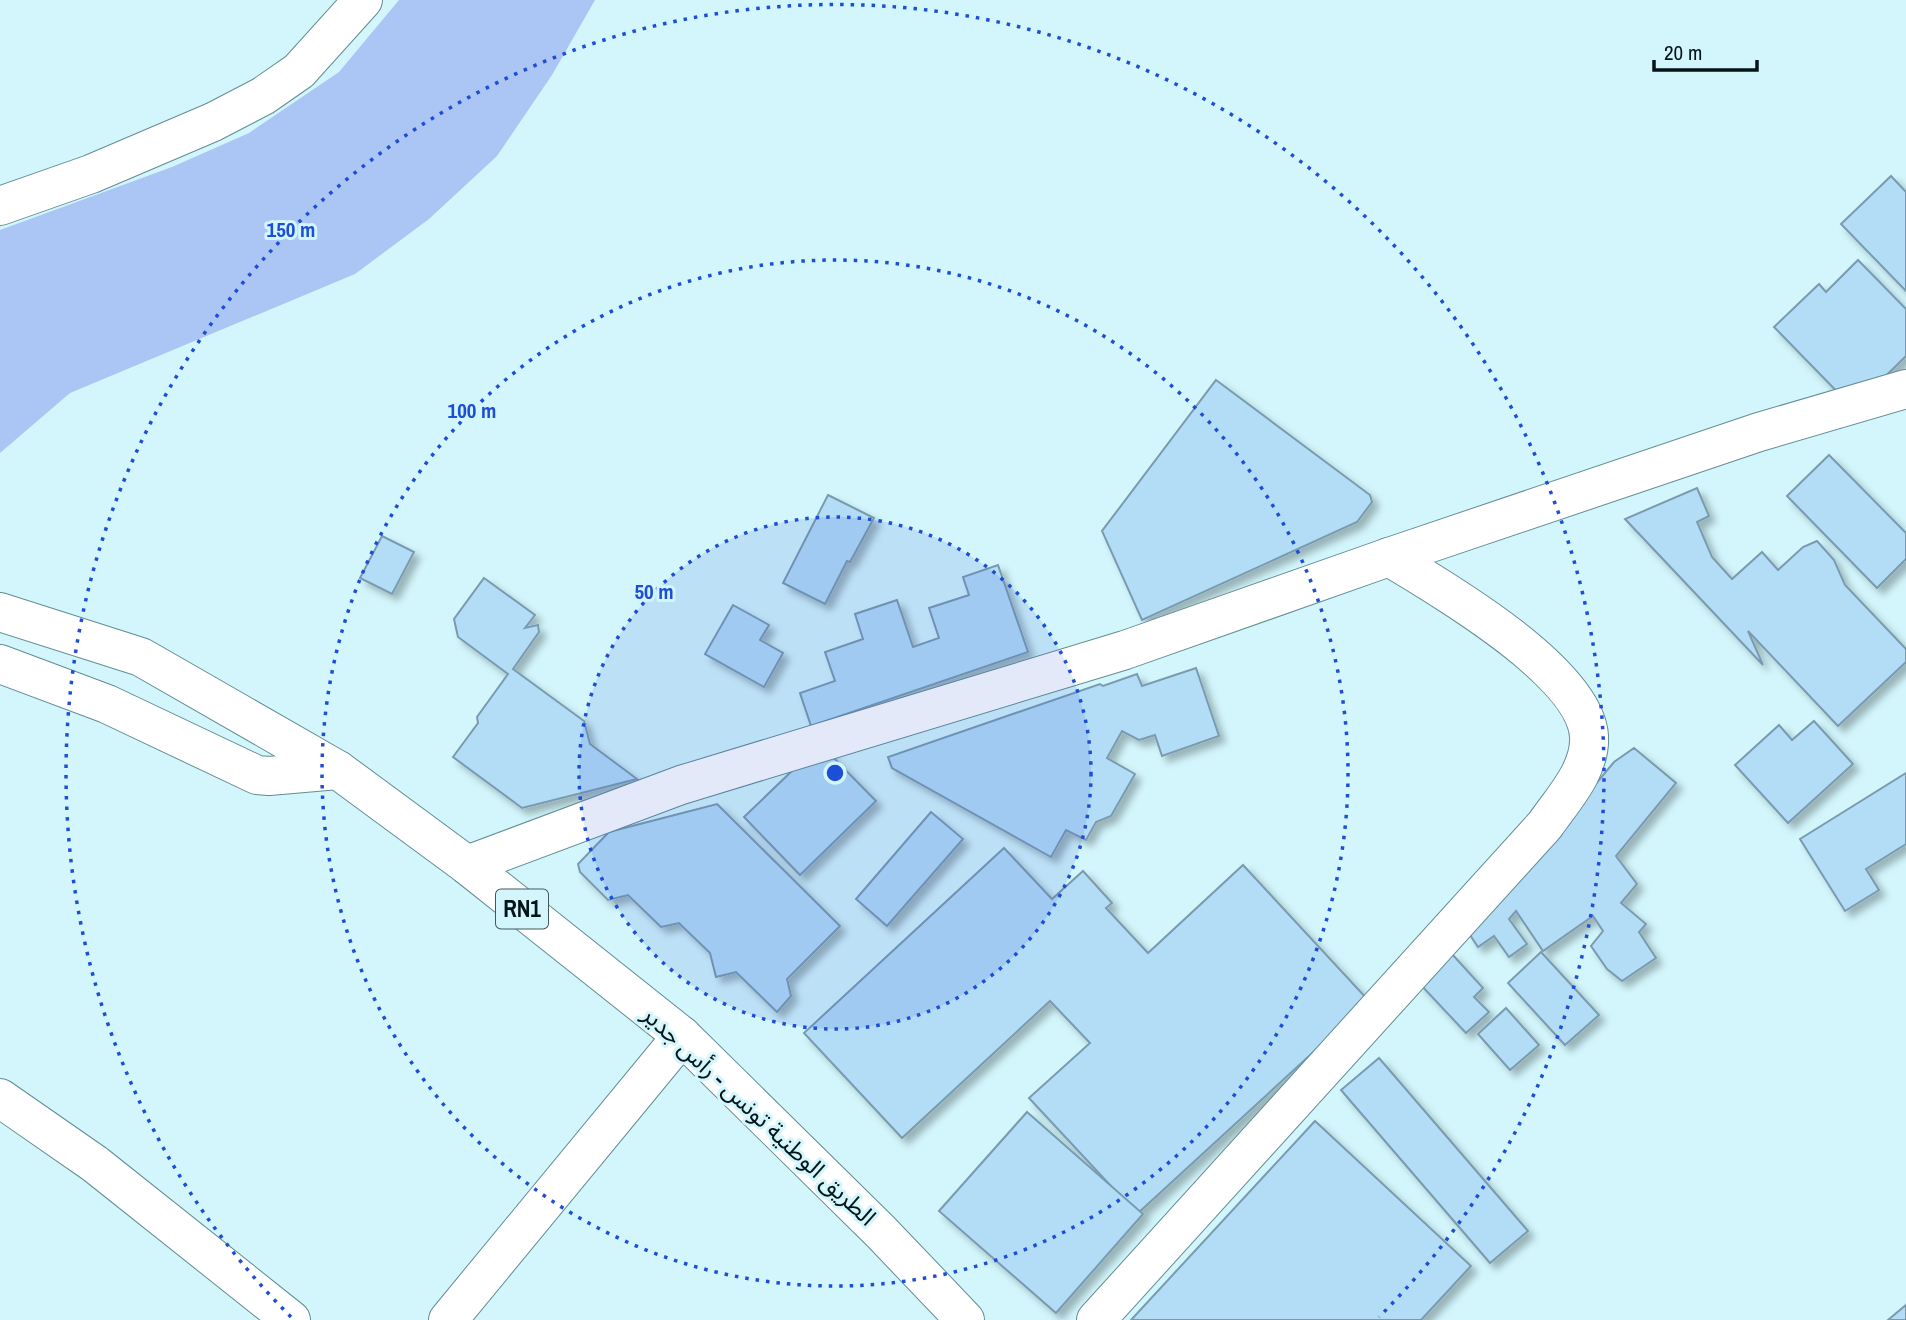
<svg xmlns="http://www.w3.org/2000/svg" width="1906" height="1320" viewBox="0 0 1906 1320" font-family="'Archivo Narrow','Noto Sans Arabic',sans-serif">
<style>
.water{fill:#abc5f5}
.building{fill:#b3dcf6;stroke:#7a9baf;stroke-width:2;filter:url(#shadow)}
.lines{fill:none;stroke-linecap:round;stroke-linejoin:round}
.minor-casing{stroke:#628d94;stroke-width:40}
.major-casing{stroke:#628d94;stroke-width:40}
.minor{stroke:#fff;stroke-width:38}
.major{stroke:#fff;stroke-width:38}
.ring{fill:none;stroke:#1d4ed8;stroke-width:3.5;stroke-dasharray:3.5 7}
.labels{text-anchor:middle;stroke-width:6;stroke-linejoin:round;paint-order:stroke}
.shield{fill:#d2f6fc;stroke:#42585c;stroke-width:2}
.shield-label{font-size:23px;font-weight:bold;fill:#041518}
.street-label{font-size:24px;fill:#041518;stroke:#d2f6fc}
.centre{fill:#1d4ed8;stroke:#d2f6fc;stroke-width:3.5}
.ring-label{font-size:21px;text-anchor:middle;font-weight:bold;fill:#1d4ed8;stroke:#d2f6fc;stroke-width:6;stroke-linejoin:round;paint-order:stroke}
</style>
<defs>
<filter id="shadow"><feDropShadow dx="6" dy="6" stdDeviation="3.5" flood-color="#0004"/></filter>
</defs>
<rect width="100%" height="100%" fill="#d2f6fc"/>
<path class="water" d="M399 0H595L552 75 497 156 429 219 355 274 70 393 0 453V230L172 167 249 133 339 72Z"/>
<g class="building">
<path d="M1891 176 1906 192V291L1841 224Z"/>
<path d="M1858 260 1906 309V356L1853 408 1774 327 1819 284 1826 292Z"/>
<path d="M1216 380 1370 495 1372 502 1357 522 1142 620 1102 531Z"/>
<path d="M1829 455 1906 533V559L1877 588 1787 496Z"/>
<path d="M1697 488 1709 516 1697 522 1712 557 1732 579 1762 552 1778 570 1803 547 1817 541 1834 560 1845 585 1906 649V662L1838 726 1748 631 1763 665 1625 519Z"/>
<path d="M828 495 874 518 850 562 847 561 825 604 783 583Z"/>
<path d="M382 536 414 552 392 594 360 578Z"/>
<path d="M998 565 1028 652 811 726 800 693 835 681 825 652 863 639 855 614 897 600 913 647 939 638 929 608 969 595 963 577Z"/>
<path d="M484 578 535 615 525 628 538 625 539 632 513 669 584 721 590 744 637 779 522 808 453 757 478 723 477 717 508 674 458 637 454 619Z"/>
<path d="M733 605 769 625 760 640 783 653 764 687 705 654Z"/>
<path d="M1196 668 1219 736 1162 756 1155 735 1139 740 1122 731 1107 758 1135 774 1111 816 1096 822 1086 840 1066 830 1051 857 892 768 888 757 1100 684 1103 686 1137 674 1142 686Z"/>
<path d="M1814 721 1853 764 1788 823 1735 765 1779 725 1792 740Z"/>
<path d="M820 744 876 801 800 875 744 817Z"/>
<path d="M1634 748 1676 783 1616 856 1637 884 1621 903 1646 924 1639 932 1656 958 1622 981 1607 969 1591 946 1603 931 1593 916 1543 951 1516 911 1509 919 1527 944 1509 957 1494 936 1478 947 1470 935 1614 762Z"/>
<path d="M1906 773V844L1866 869 1879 890 1845 911 1800 839Z"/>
<path d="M717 804 840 926 787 979 791 996 777 1012 736 972 716 977 710 953 679 923 661 927 628 895 608 900 580 872 578 864 609 832Z"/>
<path d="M931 812 963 839 887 926 856 899Z"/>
<path d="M1004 848 1052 899 1083 871 1112 903 1106 908 1148 953 1243 865 1369 1001 1137 1214 1029 1098 1090 1043 1050 1001 902 1138 804 1033Z"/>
<path d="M1541 952 1599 1015 1565 1045 1508 983Z"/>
<path d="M1452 954 1483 988 1474 997 1489 1012 1466 1033 1419 983Z"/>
<path d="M1506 1008 1539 1045 1510 1070 1478 1034Z"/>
<path d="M1379 1058 1528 1231 1490 1263 1341 1090Z"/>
<path d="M1027 1112 1143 1214 1056 1313 939 1211Z"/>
<path d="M1315 1121 1471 1266 1421 1320H1131Z"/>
<path d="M1906 1305V1320H1888Z"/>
</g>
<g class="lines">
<g class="minor-casing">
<g id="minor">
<path d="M0 206 91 174 213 122 263 96 299 71 363 0"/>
<path d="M0 664 107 704 257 775 269 776 338 770"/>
<path d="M467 865 681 785 1125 650 1389 557 1759 432 1906 389"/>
<path d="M0 1098 95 1164 291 1320"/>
<path d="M448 1320 682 1036"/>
<path d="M1096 1320 1545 825C1563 799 1591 770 1589 736 1585 672 1441 588 1389 557"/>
</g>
</g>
<g class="major-casing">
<path id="major" d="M0 612 141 657 338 770 467 865 682 1036 881 1232 965 1320"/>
</g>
<use href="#minor" class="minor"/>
<use href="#major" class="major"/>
</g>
<circle cx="835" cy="773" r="256" fill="#1d4ed8" fill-opacity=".12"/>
<g class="ring">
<circle cx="835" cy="773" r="256"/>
<circle cx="835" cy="773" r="513"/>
<path d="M291 1317A769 769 0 1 1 1379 1317"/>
</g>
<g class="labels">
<rect class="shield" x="496" y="889.5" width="52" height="39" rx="5"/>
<g class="shield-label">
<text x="522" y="917">RN1</text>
</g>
<g class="street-label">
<text transform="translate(759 1116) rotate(43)" y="8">الطريق الوطنية تونس - رأس جدير</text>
</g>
</g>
<circle cx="835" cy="773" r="10" class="centre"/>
<g class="ring-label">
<text x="291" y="237">150 m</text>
<text x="472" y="418">100 m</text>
<text x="654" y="599">50 m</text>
</g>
<path d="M1654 60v10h103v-10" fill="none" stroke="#041518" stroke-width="3.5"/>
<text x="1664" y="60" font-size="21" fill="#041518" stroke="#d2f6fc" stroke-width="5" paint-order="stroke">20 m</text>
</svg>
